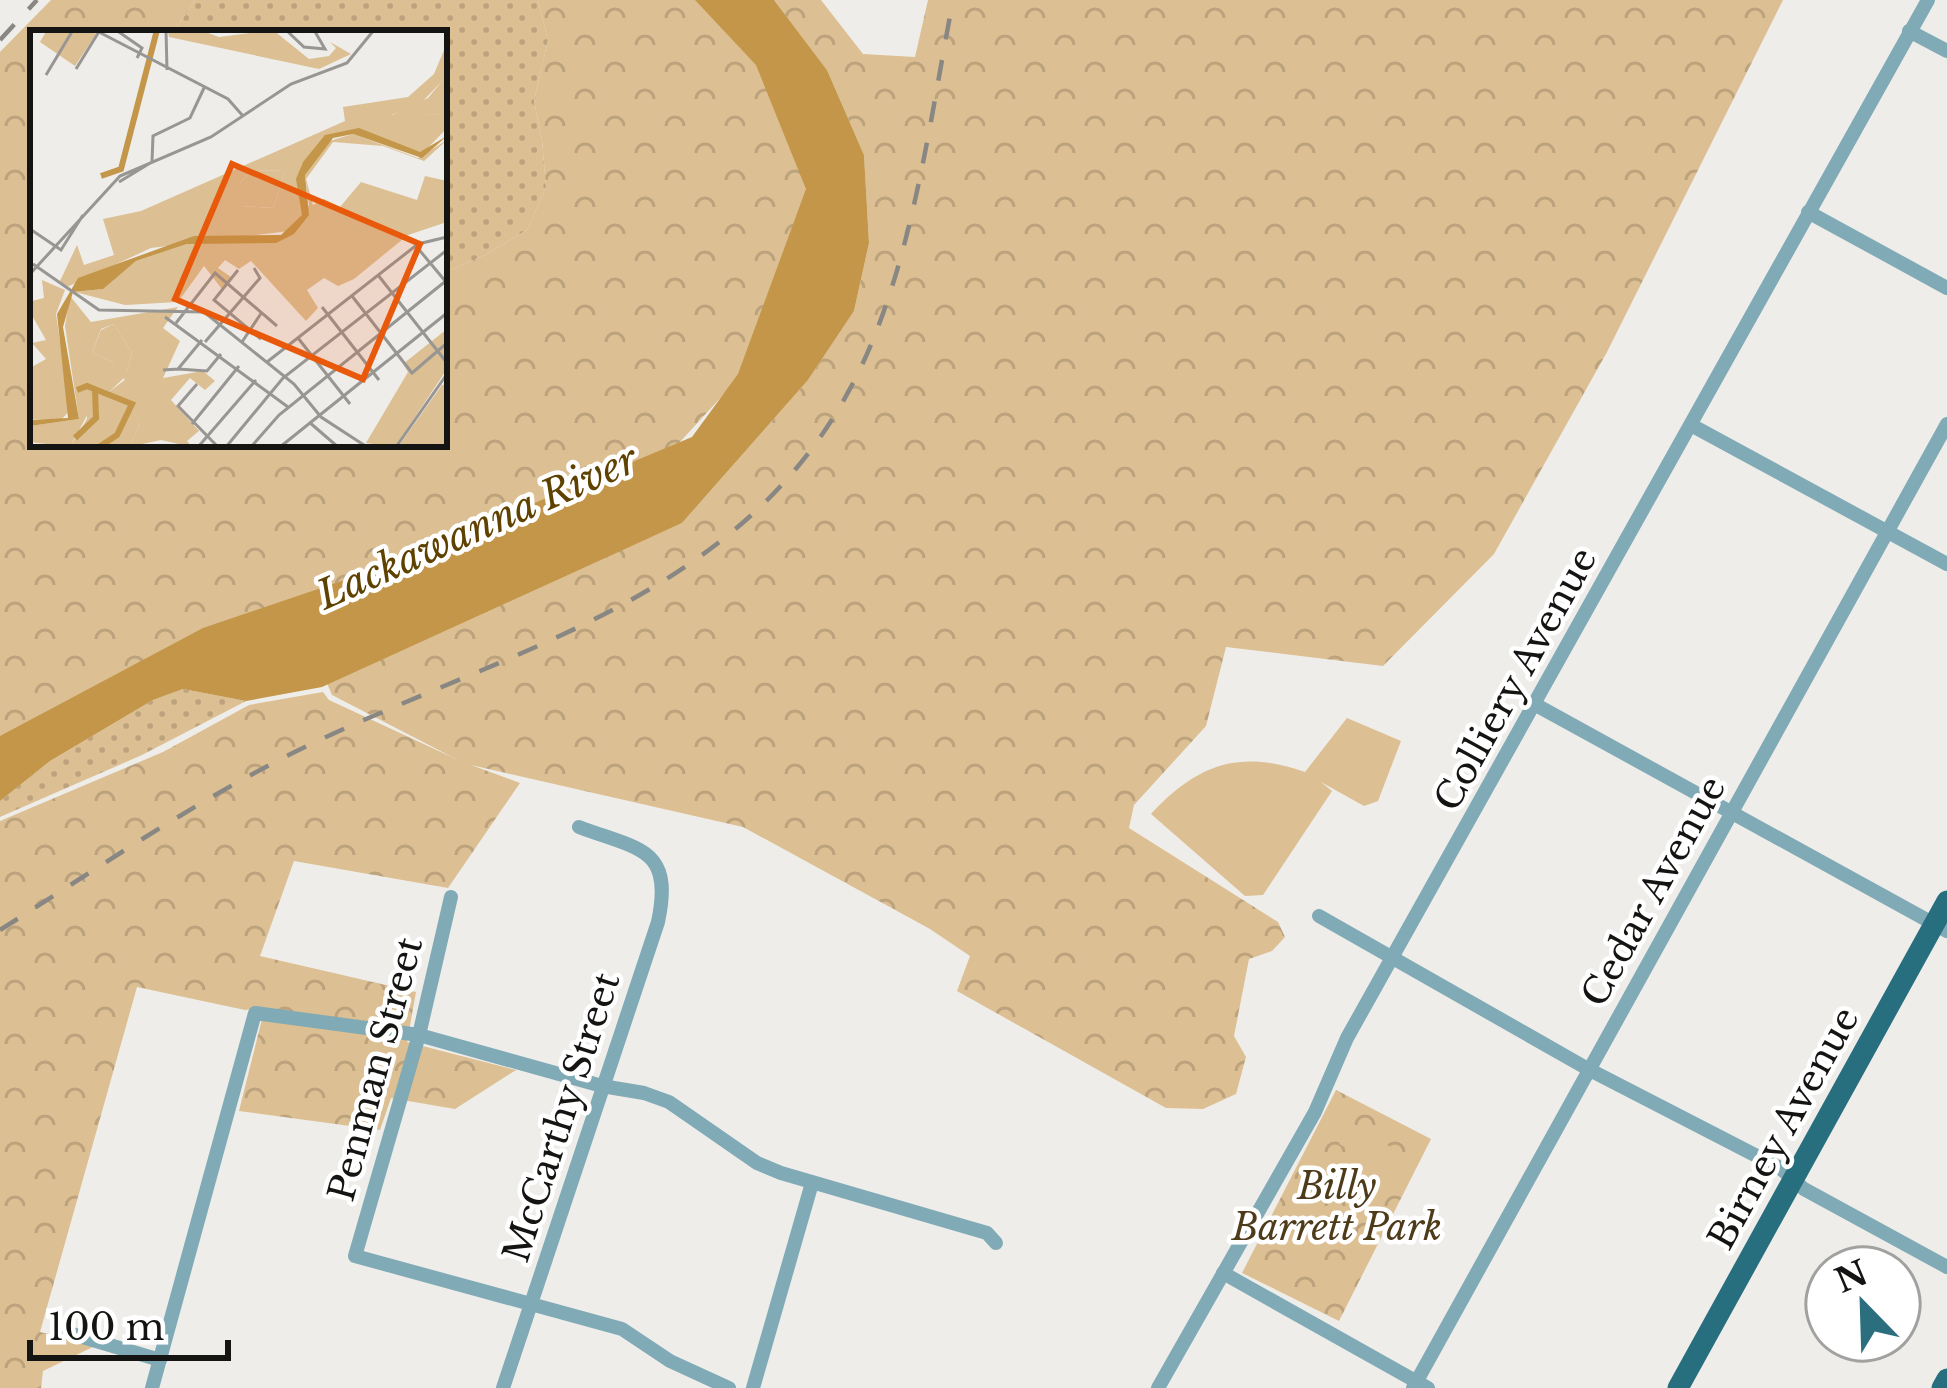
<svg xmlns="http://www.w3.org/2000/svg" width="1947" height="1388" viewBox="0 0 1947 1388" font-family="'Libre Baskerville',serif">
<style>
.grass{fill:url(#grass-dots)}
.forest{fill:url(#forest-crowns)}
.pitch{fill:#dcbf92}
.water{fill:#c39649}
.lines{fill:none;stroke-linecap:round;stroke-linejoin:round}
.street{stroke:#7faab6;stroke-width:14}
.primary{stroke:#276e7f;stroke-width:21}
.rail{stroke:#888784;stroke-width:4.5;stroke-dasharray:21 21;stroke-linecap:butt}
.labels{text-anchor:middle;stroke-width:9;stroke-linejoin:round;paint-order:stroke}
.street-label{font-size:36px;fill:#141412;stroke:#fff}
.park-label{font-size:36px;font-style:italic;fill:#4e3b1a;stroke:#fff}
.water-label{font-size:39px;font-style:italic;fill:#5f4100;stroke:#fff}
.inset-river{fill:none;stroke:#c39649;stroke-width:6}
.inset-road{fill:none;stroke:#979693;stroke-width:3}
.view{fill:#e8590c;fill-opacity:0.15;stroke:#e8590c;stroke-width:6}
.inset-edge{fill:none;stroke:#141412;stroke-width:6}
</style>
<defs>
<pattern id="grass-dots" width="8" height="8" patternUnits="userSpaceOnUse" patternTransform="scale(3)"><rect width="8" height="8" fill="#dcbf92"/><path d="M2 2h.1M6 6h.1" fill="none" stroke="#bca37d" stroke-width="1.8" stroke-linecap="round"/></pattern>
<pattern id="forest-crowns" width="20" height="18" patternUnits="userSpaceOnUse" patternTransform="scale(3)"><rect width="20" height="18" fill="#dcbf92"/><path d="M2 6a3 3 0 1 1 6 0M12 15a3 3 0 1 1 6 0" fill="none" stroke="#bca37d"/></pattern>
</defs>
<rect width="100%" height="100%" fill="#efede9"/>
<g class="grass">
<path d="M195 0H538L548 40 534 101 542 140 546 187 527 230 485 255 444 273V33H173Z"/>
<path d="M183 689 246 701 142 755 0 817V801L50 761 153 700Z"/>
</g>
<g class="forest">
<path d="M51 0H195L173 33H33V444H444V273L485 255 527 230 546 187 542 140 534 101 548 40 538 0H711L771 66 817 192 746 370 679 443 0 753V52Z"/>
<path d="M774 0H821L863 54 915 57 928 0H1783L1607 352 1494 554 1383 666 1226 647 1206 726 1134 805 1129 828 1278 922 1285 937 1272 951 1249 959 1234 1036 1246 1057 1236 1094 1203 1109 1166 1108 957 991 970 956 930 929 743 827 471 765 520 783 448 888 294 861 260 956 416 992 407 1042 516 1070 455 1109 391 1098 380 1130 239 1111 265 1007 245 1010 137 987 40 1332 97 1345 43 1371 41 1388H0V821L163 752 249 705 323 692 329 700 456 759 332 695 326 681 682 523 808 380 854 311 869 243 864 155 827 70Z"/>
<path d="M1336 1090 1431 1139 1339 1321 1242 1273Z"/>
</g>
<g class="pitch">
<path d="M1347 718 1401 741 1378 801 1364 806 1321 782 1332 791 1263 895 1245 896 1151 814C1197 764 1240 749 1305 772Z"/>
<path d="M1349 1124 1391 1147 1380 1166 1339 1144Z"/>
<path d="M1336 1149 1377 1172 1366 1191 1325 1169Z"/>
</g>
<path class="water" d="M695 0H774L827 70 864 155 869 243 854 311 808 380 682 523 322 687 246 701 183 689 153 700 50 761 0 801V736L203 628 377 569 692 437 738 374 806 189 756 65Z"/>
<g class="lines">
<g class="street">
<path d="M1909 31 1947 51"/>
<path d="M1808 212 1947 288"/>
<path d="M1691 425 1947 564"/>
<path d="M1536 705 1947 931"/>
<path d="M451 897 419 1035 355 1256 622 1329 670 1361 729 1388"/>
<path d="M1319 916 1588 1069 1780 1168 1804 1189 1947 1267"/>
<path d="M1223 1273 1428 1388"/>
<path d="M59 1330 160 1360"/>
<path d="M152 1388 255 1013 419 1035 602 1086 644 1093 669 1102 757 1163 781 1173 987 1233 996 1243"/>
<path d="M503 1388 658 922C674 847 639 850 579 827"/>
<path d="M753 1388 812 1183"/>
<path d="M1158 1388 1315 1112 1347 1038 1928 0"/>
<path d="M1413 1388 1947 424"/>
</g>
<g class="primary">
<path d="M1678 1388 1947 901"/>
<path d="M1942 1388 1947 1379"/>
</g>
<g class="rail">
<path d="M0 40 37 0"/>
<path d="M0 930C92 872 182 810 279 760 487 653 734 610 852 385 911 273 929 125 953 0"/>
</g>
</g>
<g class="labels">
<g class="street-label">
<text transform="translate(1515 679) rotate(-61)" y="13">Colliery Avenue</text>
<text transform="translate(1653 891) rotate(-61)" y="13">Cedar Avenue</text>
<text transform="translate(375 1069) rotate(-75)" y="13">Penman Street</text>
<text transform="translate(561 1117) rotate(-72)" y="13">McCarthy Street</text>
<text transform="translate(1783 1128) rotate(-61)" y="13">Birney Avenue</text>
</g>
<g class="park-label">
<text x="1337" y="1199">Billy<tspan x="1337" dy="41">Barrett Park</tspan></text>
</g>
<g class="water-label">
<text transform="translate(477 527) rotate(-24)" y="14">Lackawanna River</text>
</g>
</g>
<g transform="translate(30 30)">
<rect width="417" height="417" fill="#efede9"/>
<path d="M417 45V84L360 86 398 68ZM223 140 255 141 243 178 210 176V153ZM84 294 102 323 97 341H81L83 332 62 323 71 300ZM55 348 79 362 96 349 109 397 98 417H40L57 389Z" fill="#dcbf92"/>
<path d="M17 0H61L66 4 45 36 10 12ZM170 0 189 7 243 0 279 29 299 26 306 18 300 12 321 24 289 39 139 7 138 1ZM417 13 414 49 390 74 361 85 417 84V98L392 124 326 99 292 111 271 136 273 186 259 201 121 218 37 257 30 251 47 215 54 235 84 225 73 189 111 181 315 91 313 77 378 67 404 44ZM223 140 255 141 243 178 211 176 210 153ZM323 104 388 128 417 110 394 131 353 116 303 112 276 149 283 175 294 169 310 177 331 152 387 170 395 146 417 151V192L378 205 324 249 308 256 294 248 277 260 288 278 276 291 221 231 209 239 195 230 188 238 201 247 192 259 174 236 148 272 95 275 45 262 72 259 106 231 157 214 264 204 279 175 275 145 296 112ZM12 250 35 260 26 284 40 380 31 390 0 389V338L16 329 2 313 16 310 0 282 2 271 14 268ZM40 266 61 292 148 277 133 298 150 311 133 348 173 341 185 351 175 360 160 348 141 370 169 401 157 411 162 417 131 410 98 417 109 397 94 348 79 362 55 349 62 376 40 417 0 412V396L49 389 35 296ZM84 294 102 323 97 341H82L83 332 62 323 71 299ZM417 299V339L365 417 336 413 378 342 373 334Z" fill="#dcbf92" fill-rule="evenodd"/>
<path d="M417 354V417H368L412 355Z" fill="#dcbf92"/>
<path d="M329 98 390 122 417 106 392 128 323 104 303 108 275 145 279 185 264 204 246 213 157 214 106 231 73 259 43 262 33 297 49 389 0 396V390L38 388 27 284 48 248 164 206 251 205 272 185 266 149 273 132 295 105Z" fill="#c39649"/>
<path class="inset-river" d="M71 146 91 139 127 0M47 360 57 356 102 374 87 405 69 417M45 408 66 388 65 360"/>
<path class="inset-road" d="M65 0 198 69 213 86M86 0 112 18 107 28M136 0 137 40M256 0 274 17 295 19 284 0M46 39 70 0M16 45 43 0M89 152 122 132 123 106 160 88 174 58M0 199 31 220 53 185M386 216 416 252M3 234 69 280 174 282 264 354 291 387 337 417M208 240 184 270 231 309M0 244 90 146 181 107 261 54 317 33 344 0M348 245 417 333M322 266 382 343 417 313M292 277 349 350M135 287 258 377M146 293 185 243 247 296M268 308 320 374M175 312 230 248 224 238M212 312 232 282M237 332 388 214 417 207M148 339 177 341 191 324M133 340 148 339 172 310M167 354 148 376 188 417M279 392 308 417M162 394 209 336M168 417 226 350M196 417 253 348 417 220M221 417 249 385 417 250M250 417 417 283M366 417 417 344"/>
<path class="view" d="M202 134 390 214 333 349 145 269Z"/>
<rect width="417" height="417" class="inset-edge"/>
</g>
<g transform="translate(1863 1304) rotate(337)"><circle r="57" fill="#ffffff" stroke="#a1a1a0" stroke-width="3"/>
<path d="M0-9L21 45L0 30L-21 45Z" fill="#2b6f7f"/>
<text y="-18" font-size="33" font-weight="bold" text-anchor="middle" fill="#141412">N</text>
</g>
<path d="M30 1340v18h198v-18" fill="none" stroke="#141412" stroke-width="6"/>
<text x="48" y="1340" font-size="36" fill="#141412" stroke="#ffffff" stroke-width="9" paint-order="stroke">100 m</text>
</svg>
